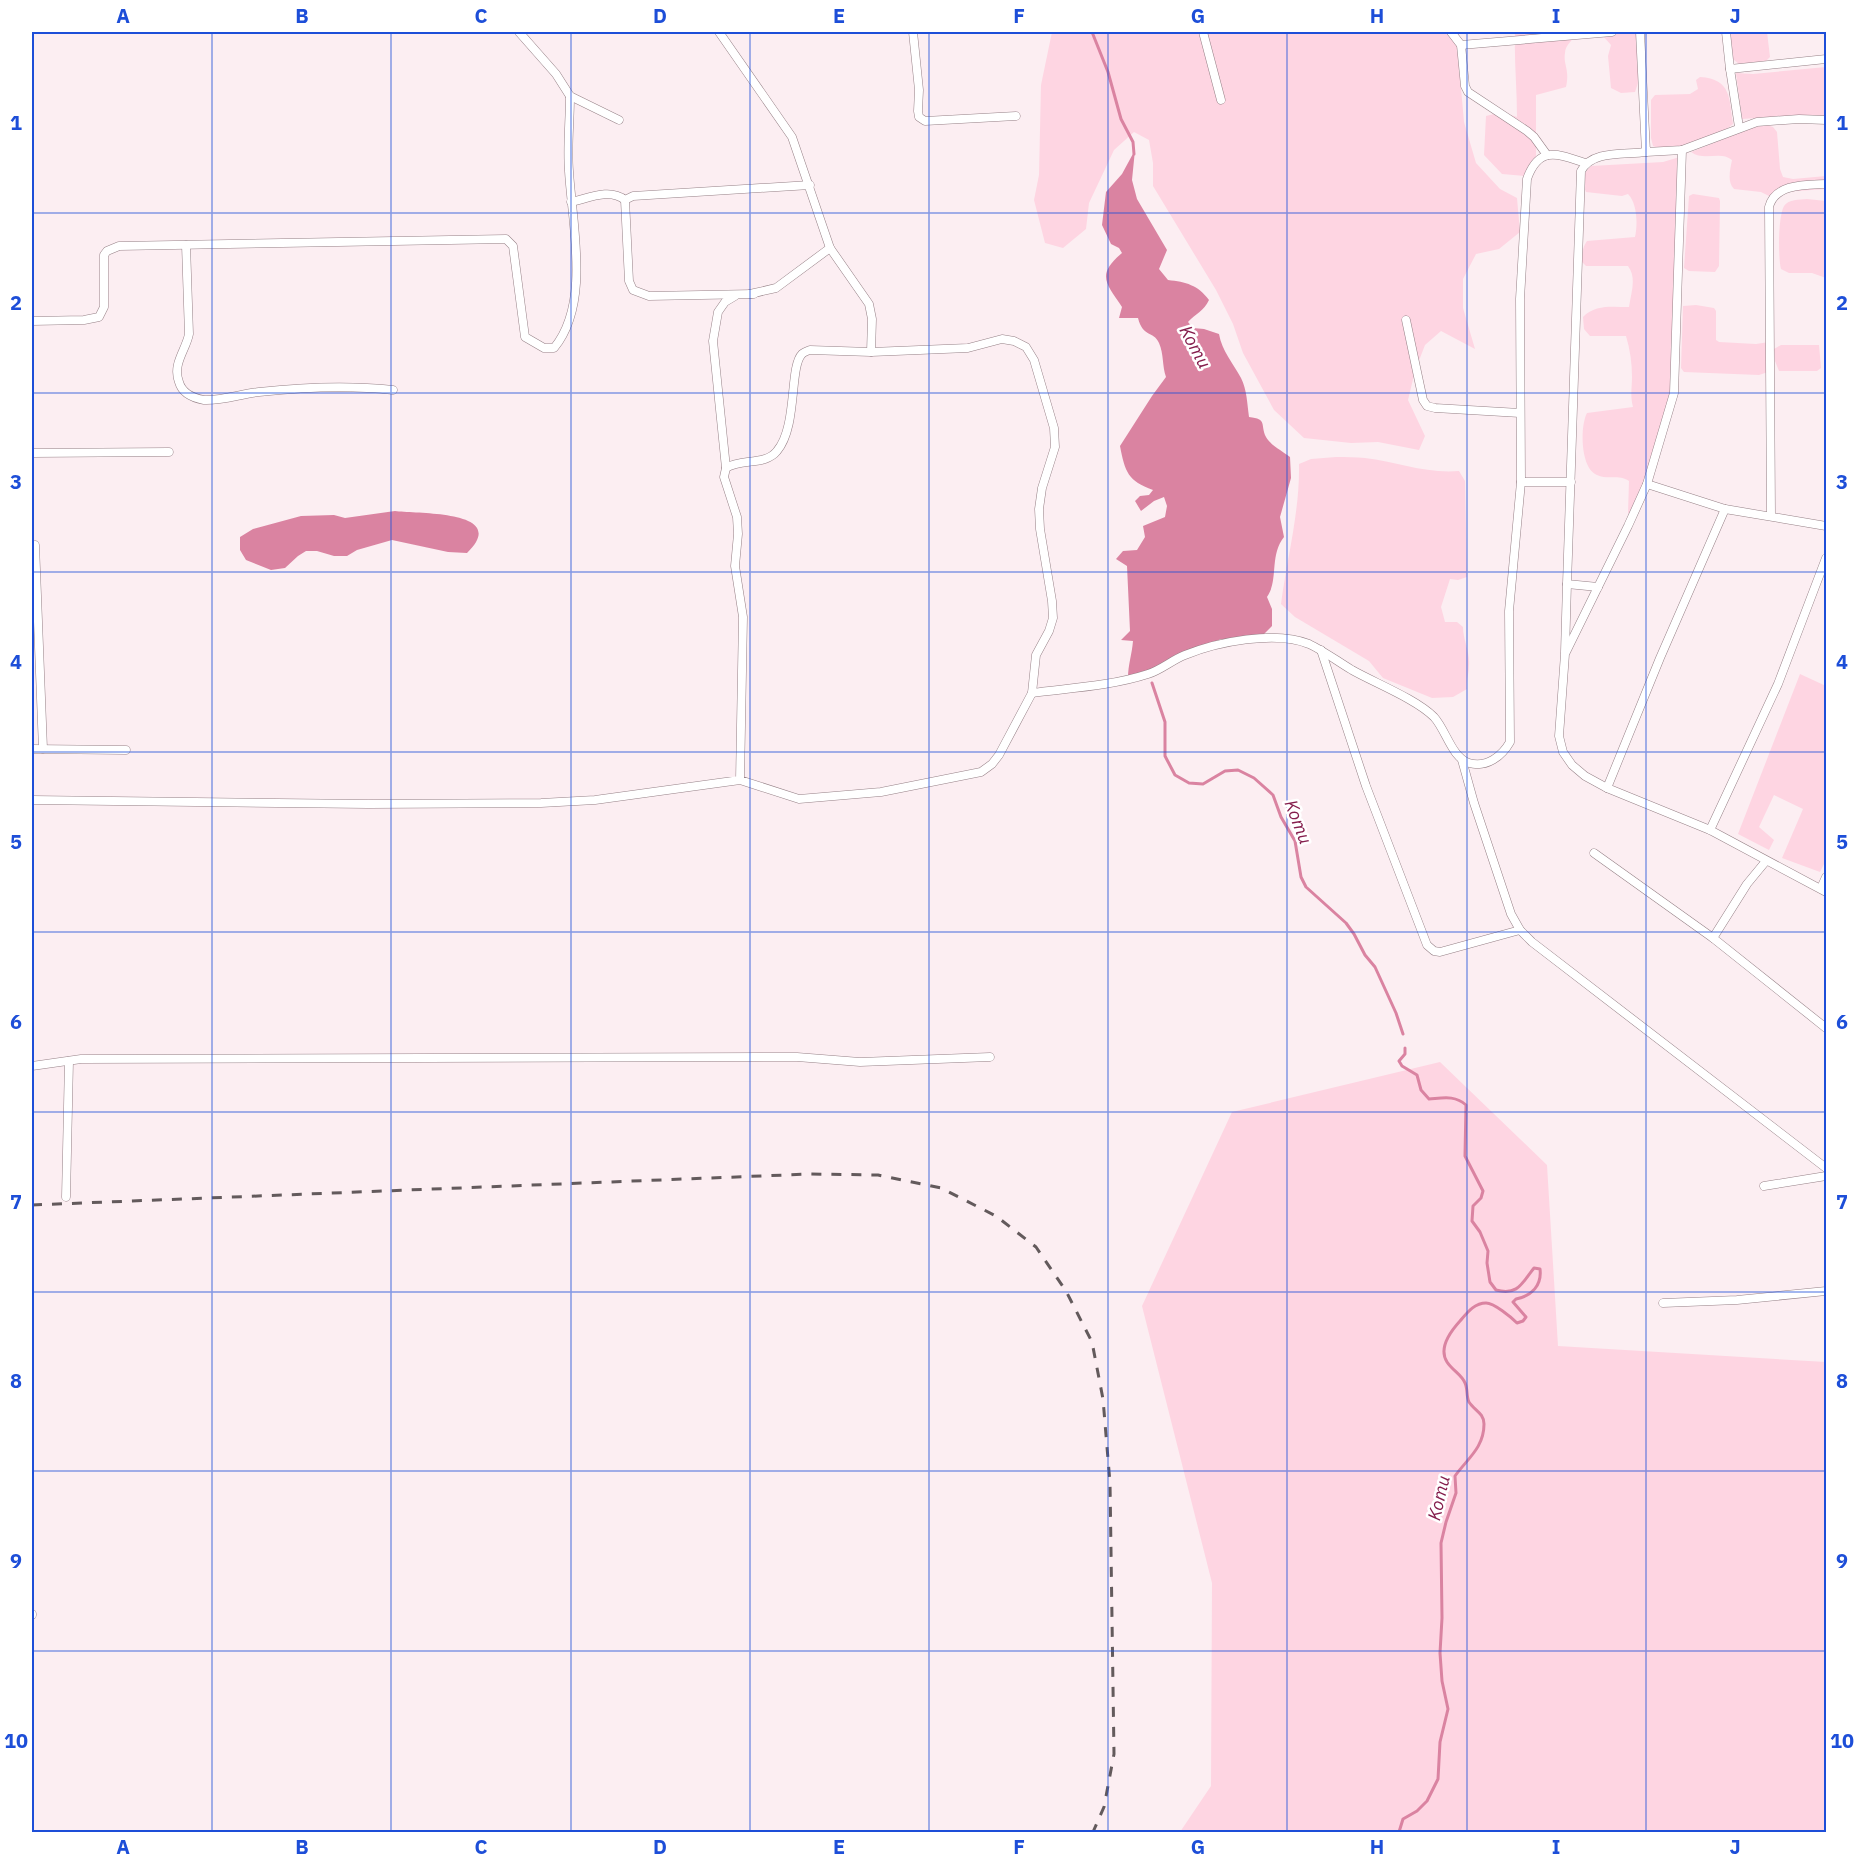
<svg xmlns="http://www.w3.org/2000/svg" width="1858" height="1864" viewBox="0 0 1858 1864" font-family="'IBM Plex Sans',sans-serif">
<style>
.green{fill:#fed5e2}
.water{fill:#da83a1}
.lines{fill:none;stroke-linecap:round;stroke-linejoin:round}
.stream{stroke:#da83a1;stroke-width:3}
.minor-casing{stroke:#968187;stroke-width:9}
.minor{stroke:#fff;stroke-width:8}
.rail{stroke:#635a5c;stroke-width:3;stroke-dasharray:10 10;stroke-linecap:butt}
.grid{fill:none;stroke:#1d4ed8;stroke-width:1.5;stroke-opacity:0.55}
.labels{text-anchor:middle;stroke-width:5;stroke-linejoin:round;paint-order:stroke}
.water-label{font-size:18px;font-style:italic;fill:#851e4d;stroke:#fff}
.neatline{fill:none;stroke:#1d4ed8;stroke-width:2}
.grid-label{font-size:20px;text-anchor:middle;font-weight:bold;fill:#1d4ed8}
</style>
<rect width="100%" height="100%" fill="#fceef2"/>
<g class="green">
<path d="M1052 32H1456L1464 122 1476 163 1500 189 1517 198 1520 232 1499 249 1476 254 1463 279V308L1475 349 1441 331 1425 345 1415 371 1408 400 1425 436 1419 450 1378 442 1351 443 1304 438 1274 410 1243 353 1233 324 1216 290 1153 186V163L1149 140 1134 132 1114 150 1089 203 1086 229 1063 248 1045 243 1034 200 1039 175 1041 85Z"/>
<path d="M1515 32H1637L1639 80 1635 92 1621 93 1611 88 1608 56 1611 45 1603 36 1579 33C1574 38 1565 45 1565 53 1563 65 1570 69 1566 87L1536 95V171L1525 176 1502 174 1484 155 1486 116 1502 112 1517 117C1517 88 1514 60 1515 32Z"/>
<path d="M1730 32H1767L1770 57 1766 61 1739 64 1733 59Z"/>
<path d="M1826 67V119L1784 116 1742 119 1736 73 1753 74Z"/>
<path d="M1700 77C1732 79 1729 99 1733 124 1721 135 1679 151 1662 150 1659 150 1656 147 1653 146L1651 138V100L1655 95 1690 94 1698 89 1696 80Z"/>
<path d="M1767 125 1773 127 1777 132 1780 169 1783 177 1793 179 1826 176V189L1783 192 1773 198 1761 192 1734 189C1727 182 1730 170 1732 160 1720 150 1705 162 1691 152L1751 128Z"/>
<path d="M1683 156 1672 405 1632 515 1628 513 1629 481C1619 474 1607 480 1597 475 1580 468 1580 426 1587 413L1633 407C1630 396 1632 387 1632 377 1632 363 1630 349 1626 336H1590L1584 329 1583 317C1595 304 1613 307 1629 307 1631 293 1637 278 1628 266H1586L1582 262C1582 254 1582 248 1587 241L1635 237C1638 224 1637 203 1628 194L1622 196 1586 192C1581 181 1583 174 1591 166L1663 162Z"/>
<path d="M1693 194 1719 198 1720 201 1719 266 1715 272 1689 271 1684 268 1689 196Z"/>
<path d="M1807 199 1826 201V278L1812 273H1789L1781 269C1778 257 1778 217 1784 206 1789 199 1799 200 1807 199Z"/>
<path d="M1696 305 1714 308 1716 311V340L1719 342 1756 344 1769 342 1768 372 1759 375 1684 372 1681 368 1683 306Z"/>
<path d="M1781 345H1819L1821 368 1817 371H1779L1775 361 1774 349Z"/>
<path d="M1336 457C1346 457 1356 457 1365 458 1397 462 1427 474 1459 471L1465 481 1467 577 1458 580 1450 579 1441 607 1445 622H1457L1463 627C1463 640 1470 652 1469 665 1469 674 1466 680 1467 689L1453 697 1432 698 1383 678 1369 661 1295 617 1281 604C1287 558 1300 511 1299 464L1311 459Z"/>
<path d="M1800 674 1826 686V860L1820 872 1782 858 1803 809 1774 795 1759 827 1774 840 1769 850 1738 834Z"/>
<path d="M1440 1062 1547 1165 1558 1346 1826 1362V1832H1180L1211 1786 1212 1583 1142 1306 1232 1112Z"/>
</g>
<g class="water">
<path d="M1135 150 1132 180 1137 199 1167 250 1159 269 1168 280C1186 282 1198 285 1209 300 1204 311 1195 314 1188 322L1193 328 1204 329 1219 334C1222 351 1233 363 1241 378 1247 390 1247 403 1249 417 1268 419 1260 425 1266 437 1270 445 1284 452 1290 457L1291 478 1280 517 1284 537C1269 556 1279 580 1267 597L1272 609V626L1263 635 1237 639H1221L1191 651 1175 655 1164 667 1128 678C1128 665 1132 654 1133 641L1121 640 1130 631 1127 566 1116 559 1123 551 1137 550 1145 537 1143 526 1165 517 1167 506 1164 497 1154 501 1141 511 1135 501 1140 496 1149 495 1153 490C1128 481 1125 472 1120 446L1152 396 1166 377C1162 366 1164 354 1159 343 1153 330 1143 338 1138 318H1119L1122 307C1106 283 1096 275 1122 253L1119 248 1111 244 1102 225 1106 192 1122 174Z"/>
<path d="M395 511C418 514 511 510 467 553L448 552 392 540 357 550 347 556H334L317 551H306L298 556 285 568 271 570 246 560 240 550V537L253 529 301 516 334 515 345 518Z"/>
</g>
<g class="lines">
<g class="stream">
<path d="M1092 32 1108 72 1121 119 1133 142 1134 154"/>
<path d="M1152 683 1165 722V756L1175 775 1189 783 1203 784 1225 771 1238 770 1254 778 1273 795 1281 817 1295 841 1301 877 1306 887 1346 923 1354 934 1365 955 1375 967 1396 1013 1403 1034"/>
<path d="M1399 1832 1403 1819 1417 1811 1427 1801 1438 1779 1440 1742 1448 1709 1442 1681 1440 1653 1442 1618 1441 1543 1446 1522 1456 1493 1455 1476C1467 1459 1484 1448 1484 1424 1484 1413 1474 1410 1469 1402 1466 1396 1468 1389 1465 1383 1462 1375 1452 1370 1447 1362 1438 1348 1450 1332 1460 1321 1467 1313 1474 1303 1486 1303 1494 1303 1511 1317 1517 1323L1523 1321 1526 1317 1513 1302 1516 1299C1532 1296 1542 1285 1540 1269L1534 1268C1522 1283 1518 1296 1496 1290L1490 1282 1487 1263 1488 1251 1480 1232 1472 1221 1473 1206 1481 1198 1483 1191 1465 1156 1466 1105C1455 1095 1443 1098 1429 1099L1421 1090 1417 1075 1402 1066 1399 1061 1405 1054V1048"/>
</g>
<g class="minor-casing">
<g id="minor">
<path d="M519 32 556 74 570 96 619 120"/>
<path d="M719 32 792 137 830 248 869 304 872 319 871 352"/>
<path d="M913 32 919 90 918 111 919 117 925 121 1016 116"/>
<path d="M1203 32 1221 100"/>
<path d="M1451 32 1461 45 1465 86 1468 92 1527 131 1534 137 1547 155"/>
<path d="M1640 32 1646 152 1682 150 1757 122 1799 119 1826 120"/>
<path d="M1726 32 1730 69 1826 59"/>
<path d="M1461 45 1612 32"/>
<path d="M1730 69 1739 127"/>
<path d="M1682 150 1674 393 1647 484 1628 526 1565 654 1559 736 1563 752 1572 765 1585 776 1607 788 1710 830 1826 892"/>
<path d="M571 202C589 198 610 188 625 200"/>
<path d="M186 245 189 334C186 350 172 364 179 382 182 393 193 398 204 400 221 401 241 394 259 392 304 387 348 385 393 390"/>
<path d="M750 294 776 288 830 248"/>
<path d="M754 294 649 296 633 290 629 281 625 200 633 196 810 185"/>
<path d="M1406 320 1423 400 1427 406 1435 408 1520 413"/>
<path d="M32 321 84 320 99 317 104 307V255L107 251 119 246 506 239 513 246 525 337 544 348H554C591 303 572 224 569 171 567 147 570 121 570 96"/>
<path d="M32 453 169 452"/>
<path d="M726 468 713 341 718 312 725 302 735 296"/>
<path d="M1521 482 1520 299 1527 179C1539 145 1558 154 1585 163"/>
<path d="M1647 484 1725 509 1826 526"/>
<path d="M1771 516 1769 207C1775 183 1807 185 1826 184"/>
<path d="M35 545 43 749"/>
<path d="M1598 587 1567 584 1581 171C1592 150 1624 155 1646 152"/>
<path d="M1321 650 1366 786 1427 945 1434 951 1440 952 1520 930"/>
<path d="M1565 652 1567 584"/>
<path d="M1032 693C1070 688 1111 686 1148 674 1161 670 1172 660 1185 655 1217 642 1276 630 1309 644 1324 651 1337 661 1352 670 1375 683 1416 699 1434 717 1446 730 1452 758 1469 763 1487 768 1502 756 1510 742L1509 611 1521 482H1571"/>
<path d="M32 749 126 750"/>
<path d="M1462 760 1474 803 1511 914 1520 930 1532 942 1826 1168"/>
<path d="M1607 788 1660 658 1725 509"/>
<path d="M32 800 368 804 541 803 595 800 740 780 799 799 881 792 981 772 992 764 999 755 1032 693 1036 655 1049 631 1053 618 1052 601 1040 529 1039 509 1042 488 1055 447 1054 428 1034 360 1026 347 1014 341 1002 339 968 348 871 352 810 350C807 351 804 352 802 354 789 367 798 426 777 451 765 466 741 458 726 468L724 477 737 517 738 534 735 566 743 617 740 780"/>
<path d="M1710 830 1778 684 1826 558"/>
<path d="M1594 853 1713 938"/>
<path d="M1766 861 1747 884 1713 938 1826 1028"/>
<path d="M1821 888 1826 877"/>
<path d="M32 1066 81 1059 797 1057 860 1062 990 1057"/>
<path d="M1764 1186 1826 1176"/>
<path d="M66 1197 69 1061"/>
<path d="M1663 1303 1737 1300 1826 1291"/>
<path d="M32 1614V1615"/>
</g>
</g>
<use href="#minor" class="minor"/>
<path class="rail" d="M32 1205 810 1174 878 1175 941 1188 996 1216 1036 1247 1066 1291 1092 1342 1103 1399 1110 1483 1114 1754 1104 1807 1093 1832"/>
</g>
<path class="grid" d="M212 32V1832M391 32V1832M571 32V1832M750 32V1832M929 32V1832M1108 32V1832M1287 32V1832M1467 32V1832M1646 32V1832M32 213H1826M32 393H1826M32 572H1826M32 752H1826M32 932H1826M32 1112H1826M32 1292H1826M32 1471H1826M32 1651H1826"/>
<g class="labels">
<g class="water-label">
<text transform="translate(1195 347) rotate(62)" y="6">Komu</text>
<text transform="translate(1298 822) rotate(69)" y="6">Komu</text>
<text transform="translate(1439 1498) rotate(-77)" y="6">Komu</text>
</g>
</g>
<rect width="1858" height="1864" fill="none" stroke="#ffffff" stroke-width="66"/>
<rect x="33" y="33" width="1792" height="1798" class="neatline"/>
<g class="grid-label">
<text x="123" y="23">A</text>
<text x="302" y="23">B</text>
<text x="481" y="23">C</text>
<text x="660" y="23">D</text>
<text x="839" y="23">E</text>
<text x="1019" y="23">F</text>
<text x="1198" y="23">G</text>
<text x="1377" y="23">H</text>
<text x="1556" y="23">I</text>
<text x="1735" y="23">J</text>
<text x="16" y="130">1</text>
<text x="1842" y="130">1</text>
<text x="16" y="310">2</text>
<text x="1842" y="310">2</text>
<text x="16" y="489">3</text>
<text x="1842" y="489">3</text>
<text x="16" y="669">4</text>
<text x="1842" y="669">4</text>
<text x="16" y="849">5</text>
<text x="1842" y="849">5</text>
<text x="16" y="1029">6</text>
<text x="1842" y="1029">6</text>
<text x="16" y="1209">7</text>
<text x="1842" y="1209">7</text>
<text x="16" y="1388">8</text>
<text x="1842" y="1388">8</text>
<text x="16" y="1568">9</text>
<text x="1842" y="1568">9</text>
<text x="16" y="1748">10</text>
<text x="1842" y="1748">10</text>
<text x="123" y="1854">A</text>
<text x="302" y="1854">B</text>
<text x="481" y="1854">C</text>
<text x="660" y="1854">D</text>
<text x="839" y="1854">E</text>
<text x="1019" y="1854">F</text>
<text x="1198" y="1854">G</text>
<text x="1377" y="1854">H</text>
<text x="1556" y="1854">I</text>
<text x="1735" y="1854">J</text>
</g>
</svg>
